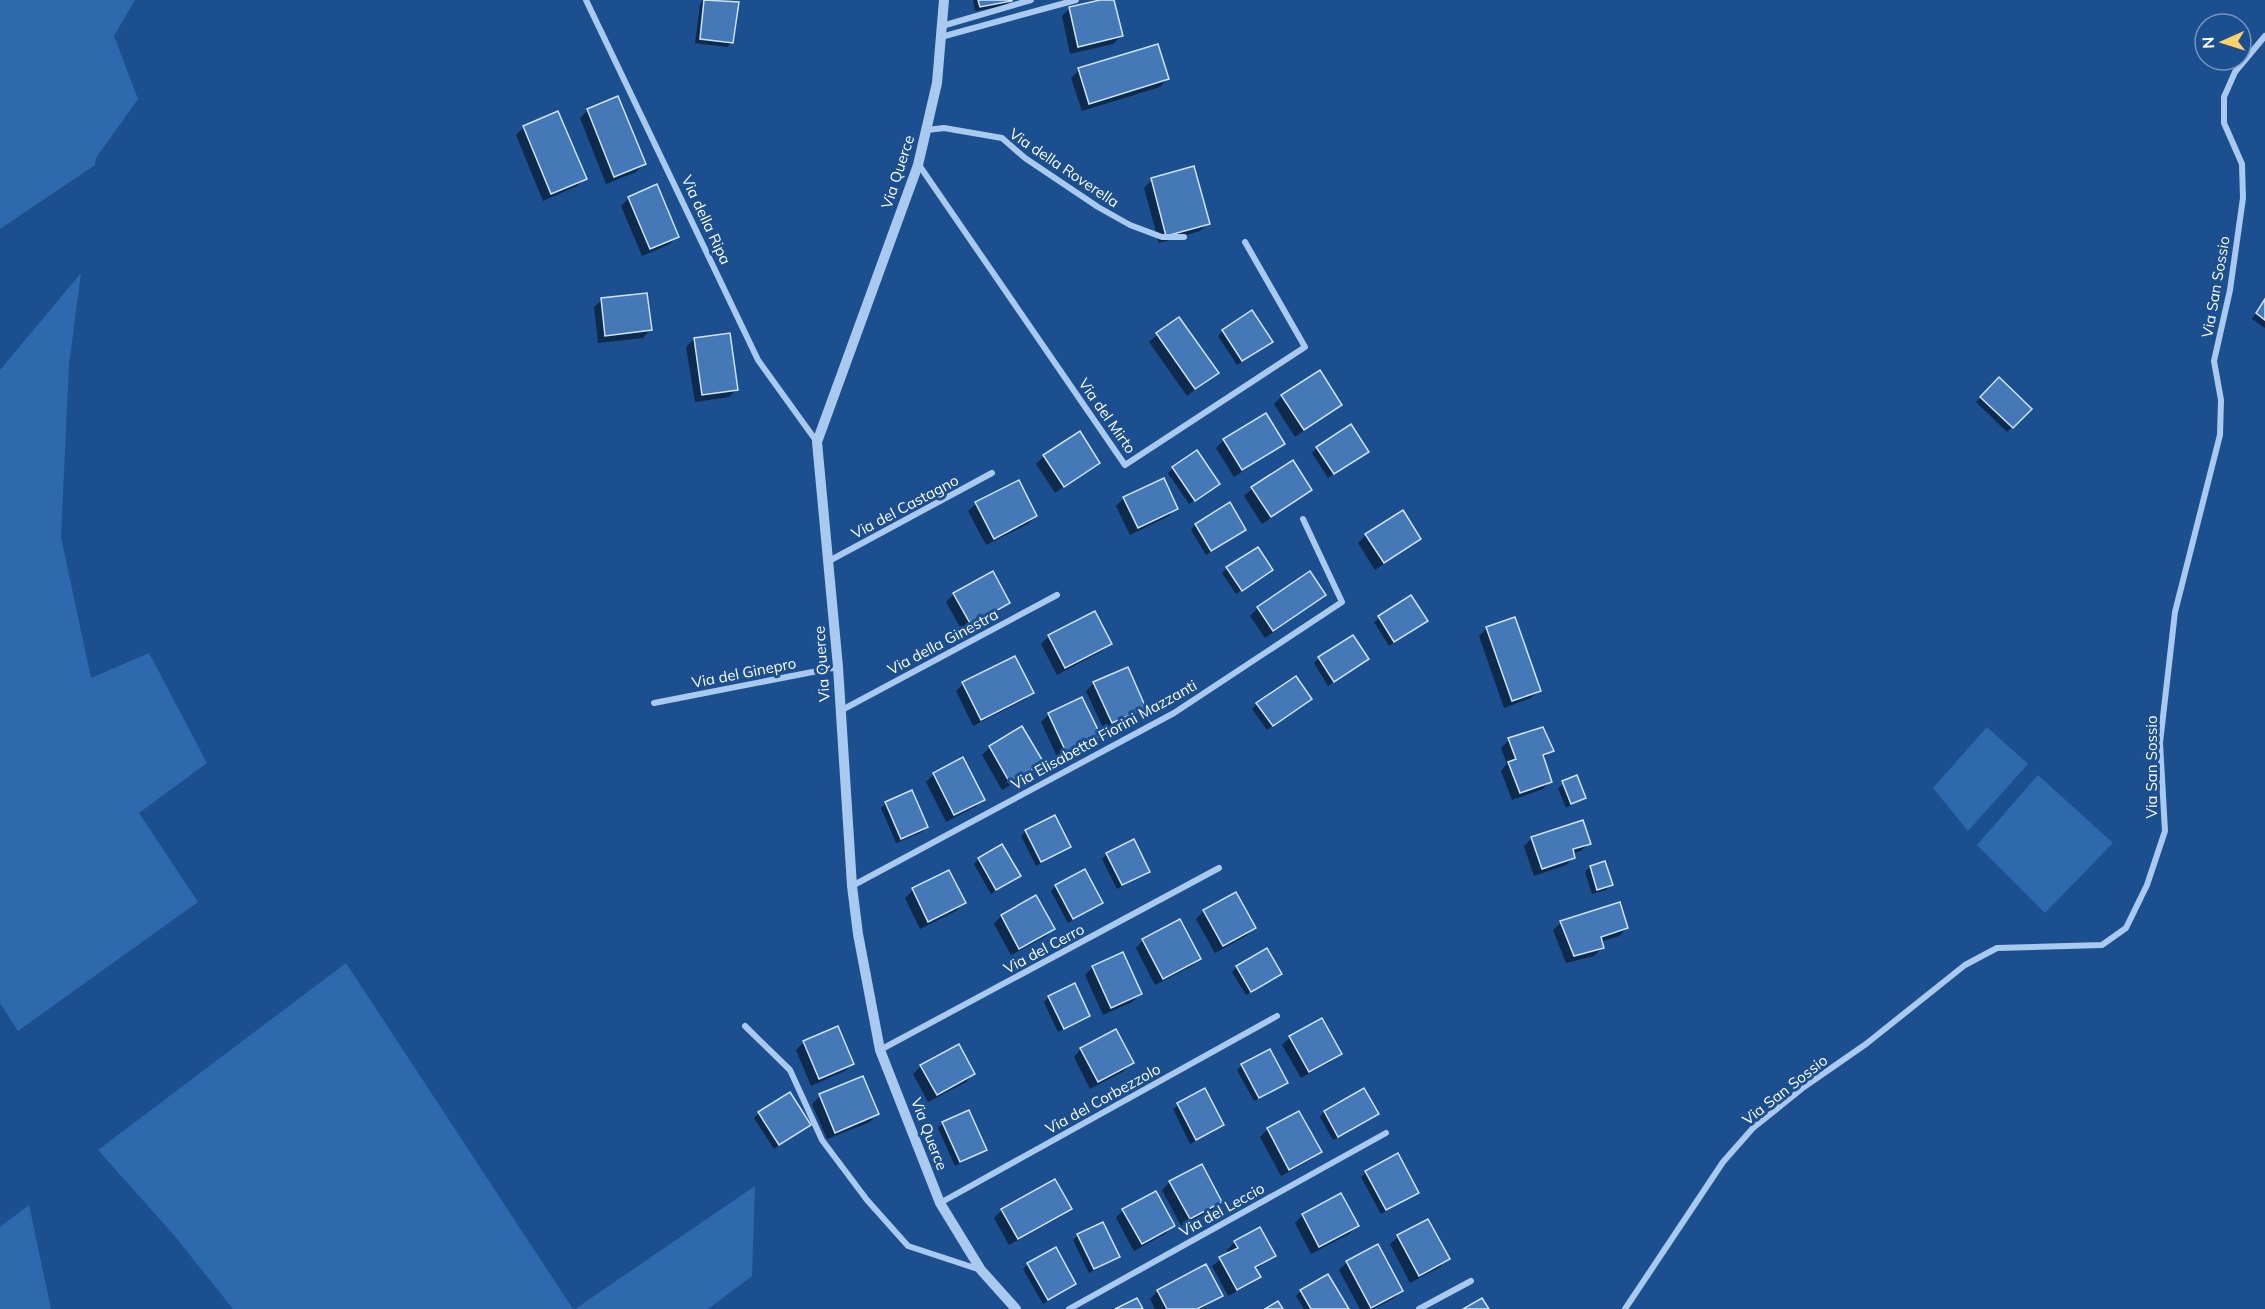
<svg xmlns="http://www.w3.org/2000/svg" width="2265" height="1309" viewBox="0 0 2265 1309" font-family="Mulish,sans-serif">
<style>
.green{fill:#2e69ad}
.shadow{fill:#0007}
.building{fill:#4478b7;stroke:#cfe3fa;stroke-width:1.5}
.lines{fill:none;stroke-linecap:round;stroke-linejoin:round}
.minor{stroke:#a9c9ee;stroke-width:6}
.tertiary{stroke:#a9c9ee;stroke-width:10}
.labels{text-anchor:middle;stroke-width:6;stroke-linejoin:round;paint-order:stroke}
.street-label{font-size:15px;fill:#fff;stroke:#1b4f8f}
</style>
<rect width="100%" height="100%" fill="#1b4f8f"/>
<g class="green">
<path d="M0 0H135L114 36 138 99 96 158 95 165 0 229Z"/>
<path d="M81 273 69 365 61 537 91 678 149 653 207 763 139 813 198 902 18 1031 0 1003V370Z"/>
<path d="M1987 727 2028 764 1968 831 1933 788Z"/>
<path d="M2038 775 2113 843 2045 913 1977 845Z"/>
<path d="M346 963 573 1309H233L173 1234 98 1150Z"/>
<path d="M755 1186 752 1276 708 1309H575Z"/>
<path d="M29 1205 51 1309H0V1227Z"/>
</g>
<g class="shadow">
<path d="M704 0 737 4 732 42 727 47 695 43 700 4Z"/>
<path d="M973 0H1010V1L1005 6 975 11Z"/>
<path d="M1106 0H1113L1121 36 1113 44 1070 54 1062 16 1070 8Z"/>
<path d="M1079 70 1167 79 1160 87 1082 111 1071 78Z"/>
<path d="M588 110 644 164 636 172 606 184 580 118Z"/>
<path d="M524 127 585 179 577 186 543 201 516 135Z"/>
<path d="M1152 180 1208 223 1200 231 1159 243 1144 188Z"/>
<path d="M629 198 677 236 670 244 642 256 621 206Z"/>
<path d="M2265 299V328L2252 319Z"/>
<path d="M602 300 650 330 643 338 598 343 594 307Z"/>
<path d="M1223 331 1266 346 1237 365 1218 336Z"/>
<path d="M1157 335 1217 372 1187 396 1149 342Z"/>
<path d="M694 339 737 389 729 397 695 402 686 347Z"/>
<path d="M1999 379 2030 409 2007 432 1976 402Z"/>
<path d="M1282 396 1341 405 1295 437 1274 404Z"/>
<path d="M1224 440 1283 444 1234 477 1216 448Z"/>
<path d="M1317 448 1367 451 1328 478 1312 453Z"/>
<path d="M1044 456 1098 463 1055 493 1036 464Z"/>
<path d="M1173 468 1213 488 1189 504 1168 473Z"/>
<path d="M1252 489 1310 490 1262 524 1244 496Z"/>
<path d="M1124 498 1176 508 1169 516 1130 535 1116 506Z"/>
<path d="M976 504 1036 516 1028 524 986 545 968 511Z"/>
<path d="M1195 525 1245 529 1206 555 1191 530Z"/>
<path d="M1366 535 1419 539 1375 570 1358 543Z"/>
<path d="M1227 568 1271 570 1236 594 1222 573Z"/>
<path d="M954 594 1008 603 1000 610 963 632 946 602Z"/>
<path d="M1325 595 1265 638 1250 616 1258 608Z"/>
<path d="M1411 597 1426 621 1389 646 1374 622Z"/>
<path d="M1487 628 1539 691 1531 698 1504 708 1479 636Z"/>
<path d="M1049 636 1110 643 1102 651 1057 675 1041 644Z"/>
<path d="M1319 658 1367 659 1328 686 1314 663Z"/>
<path d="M1094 683 1144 707 1137 715 1104 730 1086 691Z"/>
<path d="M963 684 1032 692 1024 700 973 726 956 691Z"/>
<path d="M1310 699 1267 730 1252 709 1257 704Z"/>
<path d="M1049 714 1099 735 1091 743 1058 759 1041 722Z"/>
<path d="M1022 728 1042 763 1034 771 1002 790 982 755 990 747Z"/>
<path d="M1509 740 1552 750 1544 758 1550 781 1543 789 1512 800 1501 771 1507 764 1501 748Z"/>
<path d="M934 774 983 799 975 807 946 822 926 782Z"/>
<path d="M1576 777 1584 797 1566 808 1558 788Z"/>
<path d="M886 803 927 827 922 832 896 843 881 808Z"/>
<path d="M1026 831 1069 847 1036 866 1021 836Z"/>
<path d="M1532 838 1589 843 1581 851 1572 854 1574 857 1566 865 1534 876 1524 846Z"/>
<path d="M1107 854 1148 871 1117 889 1102 859Z"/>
<path d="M979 859 1019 876 991 894 974 864Z"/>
<path d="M1590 867 1611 885 1606 890 1592 894 1585 872Z"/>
<path d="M1056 886 1101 903 1068 923 1051 891Z"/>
<path d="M913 890 964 903 956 911 920 929 905 898Z"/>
<path d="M1204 911 1254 928 1246 936 1215 953 1196 919Z"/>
<path d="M1001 916 1053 929 1045 937 1011 955 994 924Z"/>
<path d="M1561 923 1627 928 1619 936 1600 942 1602 948 1594 956 1566 963 1553 930Z"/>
<path d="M1143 940 1200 958 1192 966 1155 985 1136 948Z"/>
<path d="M1093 967 1140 994 1132 1002 1103 1015 1085 975Z"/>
<path d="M1237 967 1280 973 1246 995 1232 972Z"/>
<path d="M1049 997 1089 1016 1058 1032 1044 1002Z"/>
<path d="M1290 1037 1340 1054 1332 1061 1301 1078 1282 1045Z"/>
<path d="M804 1042 853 1064 845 1071 811 1086 796 1050Z"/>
<path d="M1081 1049 1132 1063 1124 1071 1090 1089 1074 1057Z"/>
<path d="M1242 1065 1286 1082 1254 1101 1237 1070Z"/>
<path d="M921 1066 974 1074 966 1082 928 1102 913 1074Z"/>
<path d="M1204 1090 1222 1125 1190 1144 1173 1109Z"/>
<path d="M820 1096 877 1114 870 1122 827 1139 812 1104Z"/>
<path d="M1324 1112 1377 1114 1333 1140 1320 1117Z"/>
<path d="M759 1113 809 1125 774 1149 754 1118Z"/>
<path d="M1299 1113 1320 1151 1312 1159 1281 1176 1260 1137 1267 1130Z"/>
<path d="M943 1123 986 1150 955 1166 938 1128Z"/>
<path d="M1366 1172 1417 1193 1381 1214 1361 1177Z"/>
<path d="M1170 1182 1220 1202 1212 1210 1181 1226 1162 1190Z"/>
<path d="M1340 1195 1357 1226 1349 1234 1311 1254 1295 1223 1302 1216Z"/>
<path d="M1070 1208 1062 1216 1009 1245 994 1218 1002 1210Z"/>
<path d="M1123 1210 1173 1226 1165 1234 1134 1251 1116 1218Z"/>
<path d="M1428 1221 1448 1259 1440 1267 1410 1283 1390 1244 1398 1237Z"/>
<path d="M1078 1235 1118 1257 1089 1273 1073 1240Z"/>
<path d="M1235 1242 1274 1256 1255 1270 1259 1276 1251 1284 1228 1296 1212 1266 1229 1254 1227 1250Z"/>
<path d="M1347 1262 1402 1291 1394 1298 1374 1309H1360L1339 1270Z"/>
<path d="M1028 1264 1074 1284 1043 1304 1023 1269Z"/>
<path d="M1158 1291 1221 1295 1202 1309H1155L1150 1299Z"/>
<path d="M1301 1291 1347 1309H1304L1296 1296Z"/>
</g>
<g class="building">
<path d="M704 0 739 2 733 43 700 39Z"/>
<path d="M978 0H1012V1L980 7Z"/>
<path d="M1100 0H1114L1123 36 1078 47 1069 7Z"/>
<path d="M1158 44 1169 79 1089 104 1078 68Z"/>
<path d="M618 96 646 164 614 177 587 109Z"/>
<path d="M558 111 587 179 551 194 523 126Z"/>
<path d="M1194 166 1210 224 1166 236 1151 178Z"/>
<path d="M657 184 679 237 650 249 628 197Z"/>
<path d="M647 293 652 330 605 336 601 298Z"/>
<path d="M2265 299V320L2256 313Z"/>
<path d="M1252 310 1273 342 1242 361 1222 330Z"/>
<path d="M1179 317 1219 373 1195 389 1156 333Z"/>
<path d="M730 333 738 390 702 395 694 338Z"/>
<path d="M1320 370 1342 405 1304 430 1281 395Z"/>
<path d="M1999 377 2032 409 2013 428 1980 397Z"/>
<path d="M1266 413 1285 444 1242 470 1223 439Z"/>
<path d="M1351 424 1369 452 1334 474 1316 447Z"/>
<path d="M1080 431 1100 463 1064 487 1043 455Z"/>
<path d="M1197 450 1220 484 1195 501 1172 467Z"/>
<path d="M1293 460 1312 490 1271 517 1251 487Z"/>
<path d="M1164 478 1178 509 1138 528 1123 497Z"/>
<path d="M1019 480 1037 516 994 539 975 502Z"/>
<path d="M1230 502 1246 530 1211 551 1195 524Z"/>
<path d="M1403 510 1421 539 1384 563 1365 534Z"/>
<path d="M1258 547 1273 570 1242 591 1226 567Z"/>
<path d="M993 571 1010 603 971 625 953 593Z"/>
<path d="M1310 571 1326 595 1273 631 1257 607Z"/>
<path d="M1411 595 1428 621 1394 642 1378 616Z"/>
<path d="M1095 611 1112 644 1065 668 1048 635Z"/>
<path d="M1515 617 1541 691 1512 701 1486 627Z"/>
<path d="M1353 635 1369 659 1334 682 1318 657Z"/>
<path d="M1015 656 1034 693 981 720 962 682Z"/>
<path d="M1128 667 1146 708 1112 723 1093 682Z"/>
<path d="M1296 676 1312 699 1273 726 1256 703Z"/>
<path d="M1082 697 1101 736 1066 752 1048 713Z"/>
<path d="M1022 726 1044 763 1010 783 989 746Z"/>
<path d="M1543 727 1554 751 1543 755 1552 782 1520 793 1508 762 1516 759 1508 738Z"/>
<path d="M963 757 985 800 954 815 933 773Z"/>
<path d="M1577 775 1586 798 1571 804 1562 781Z"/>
<path d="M912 790 928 827 901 839 885 802Z"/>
<path d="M1055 815 1071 847 1041 862 1025 830Z"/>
<path d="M1583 820 1591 844 1573 849 1575 858 1542 869 1531 837Z"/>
<path d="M1134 839 1150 872 1122 885 1106 853Z"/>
<path d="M1002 844 1021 876 996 890 978 858Z"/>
<path d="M1605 861 1613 885 1597 890 1590 866Z"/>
<path d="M1085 869 1103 903 1073 919 1055 885Z"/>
<path d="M949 870 966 903 928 922 912 888Z"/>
<path d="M1236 892 1256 928 1223 946 1203 910Z"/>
<path d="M1036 895 1055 929 1019 949 1001 915Z"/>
<path d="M1620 902 1628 928 1601 937 1604 948 1574 956 1560 921Z"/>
<path d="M1180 919 1201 959 1163 979 1142 939Z"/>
<path d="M1267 948 1282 974 1251 992 1236 966Z"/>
<path d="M1123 952 1142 994 1111 1008 1092 966Z"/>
<path d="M1075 983 1090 1016 1064 1029 1048 996Z"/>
<path d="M1322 1018 1342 1054 1309 1072 1289 1036Z"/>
<path d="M838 1026 854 1064 819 1079 803 1041Z"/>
<path d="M1116 1029 1134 1063 1098 1082 1080 1048Z"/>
<path d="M959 1044 975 1074 937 1095 920 1065Z"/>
<path d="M1270 1049 1288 1083 1259 1098 1241 1064Z"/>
<path d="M863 1076 879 1114 835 1133 819 1094Z"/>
<path d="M1205 1088 1224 1125 1196 1140 1177 1103Z"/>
<path d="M1364 1088 1379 1114 1338 1137 1324 1111Z"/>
<path d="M790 1092 811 1125 779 1145 758 1112Z"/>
<path d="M969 1110 987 1150 960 1162 942 1122Z"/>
<path d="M1299 1111 1322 1152 1289 1170 1267 1128Z"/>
<path d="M1398 1153 1419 1193 1386 1210 1365 1171Z"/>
<path d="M1202 1164 1222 1202 1190 1219 1169 1181Z"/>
<path d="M1055 1179 1072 1209 1018 1239 1001 1209Z"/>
<path d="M1156 1191 1175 1226 1142 1244 1122 1209Z"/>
<path d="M1341 1193 1359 1226 1319 1247 1302 1214Z"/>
<path d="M1428 1219 1450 1259 1419 1276 1397 1235Z"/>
<path d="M1103 1222 1120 1257 1094 1269 1077 1234Z"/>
<path d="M1260 1227 1276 1256 1255 1267 1261 1277 1237 1290 1219 1257 1238 1248 1234 1241Z"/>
<path d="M1378 1244 1403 1291 1371 1308 1346 1261Z"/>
<path d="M1056 1247 1076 1284 1048 1300 1027 1263Z"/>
<path d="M1206 1264 1223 1296 1197 1309H1167L1157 1290Z"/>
<path d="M1328 1274 1349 1309H1311L1300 1290Z"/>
<path d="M1137 1298 1143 1309H1115Z"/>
<path d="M1482 1298 1489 1309H1463Z"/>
<path d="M1278 1301 1283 1309H1265Z"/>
</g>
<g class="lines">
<g class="minor">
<path d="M586 0 758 360 817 442"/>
<path d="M942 26 1031 0"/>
<path d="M941 37 1076 0"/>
<path d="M927 130 944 128 1002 138 1025 158 1098 207 1130 225 1162 237H1184"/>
<path d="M919 165 1125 465 1305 347 1245 242"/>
<path d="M829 561 992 473"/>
<path d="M654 703 838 667"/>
<path d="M840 711 1057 595"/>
<path d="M852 886 1174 713 1342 602 1303 519"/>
<path d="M745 1026 790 1070 822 1140 867 1200 908 1246 981 1270"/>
<path d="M880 1050 1219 868"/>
<path d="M940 1203 1277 1016"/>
<path d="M1069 1309 1386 1133"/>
<path d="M1419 1309 1471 1281"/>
<path d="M1625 1309 1723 1162 1753 1128 1804 1087 1866 1044 1965 965 1997 948 2102 945 2126 928 2147 885 2165 831 2160 743 2175 612 2220 435 2221 400 2214 361 2230 290 2243 198 2242 164 2224 123V97L2235 72 2265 36"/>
</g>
<path class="tertiary" d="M944 0 937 83 918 165 817 442 838 667 852 886 858 934 880 1050 940 1203 981 1270 1016 1309"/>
</g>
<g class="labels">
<g class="street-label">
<text transform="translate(1064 168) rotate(34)" y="5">Via della Roverella</text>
<text transform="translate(898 172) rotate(-72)" y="5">Via Querce</text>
<text transform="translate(706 220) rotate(65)" y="5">Via della Ripa</text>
<text transform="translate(2216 287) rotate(-80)" y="5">Via San Sossio</text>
<text transform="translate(1107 416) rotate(55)" y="5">Via del Mirto</text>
<text transform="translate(905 507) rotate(-28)" y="5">Via del Castagno</text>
<text transform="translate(943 642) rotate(-28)" y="5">Via della Ginestra</text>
<text transform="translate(822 664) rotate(-94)" y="5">Via Querce</text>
<text transform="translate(744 673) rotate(-11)" y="5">Via del Ginepro</text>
<text transform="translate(1104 735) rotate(-29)" y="5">Via Elisabetta Fiorini Mazzanti</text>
<text transform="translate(2152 767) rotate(-90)" y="5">Via San Sossio</text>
<text transform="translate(1044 949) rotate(-28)" y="5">Via del Cerro</text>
<text transform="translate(1785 1090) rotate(-38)" y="5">Via San Sossio</text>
<text transform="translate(1103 1099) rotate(-29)" y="5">Via del Corbezzolo</text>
<text transform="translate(929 1134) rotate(69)" y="5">Via Querce</text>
<text transform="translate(1222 1210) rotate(-29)" y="5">Via del Leccio</text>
</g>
</g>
<g transform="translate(2223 42) rotate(267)"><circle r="28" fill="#1b4f8f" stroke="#7695bc" stroke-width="1.5"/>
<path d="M0-4.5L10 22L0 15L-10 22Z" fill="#ffd166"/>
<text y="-9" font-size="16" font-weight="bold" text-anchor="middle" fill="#ffffff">N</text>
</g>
</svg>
